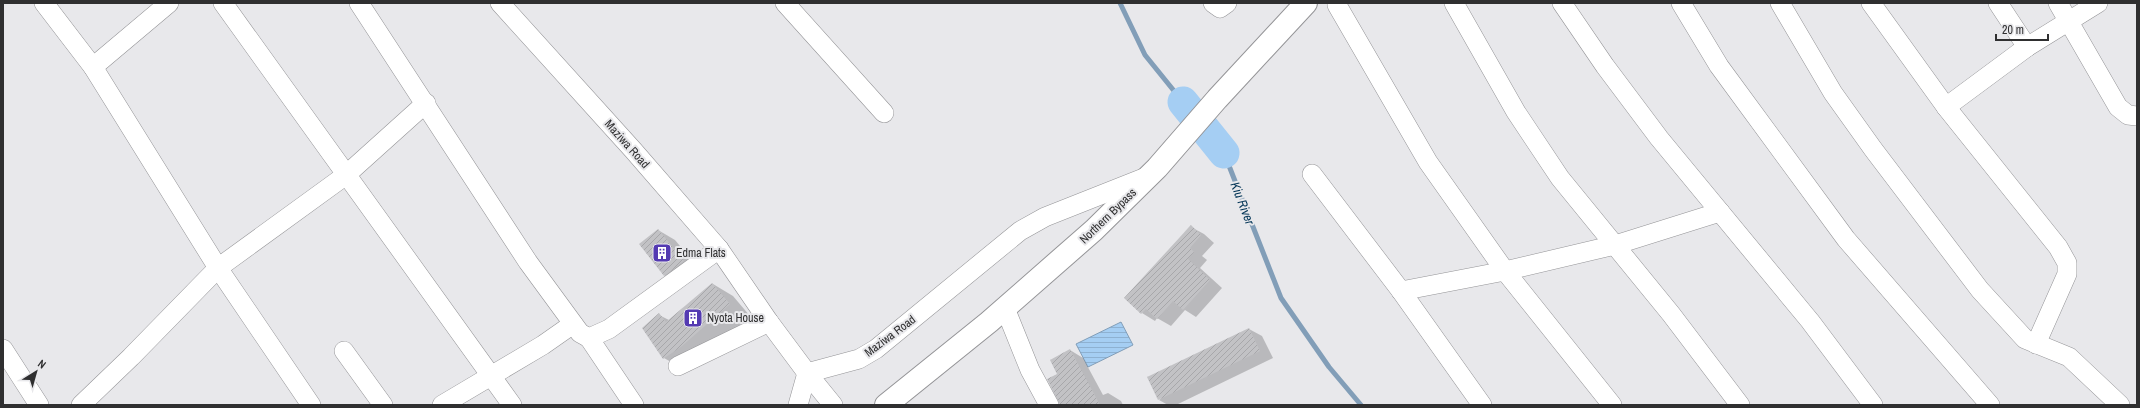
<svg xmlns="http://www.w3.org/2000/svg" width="2140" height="408" viewBox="0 0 2140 408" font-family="'Archivo Narrow',sans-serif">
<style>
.water{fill:url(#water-rules);stroke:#829eb8}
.shadow{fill:#0003}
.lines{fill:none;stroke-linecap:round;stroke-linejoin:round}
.stream{stroke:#829eb8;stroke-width:5}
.river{stroke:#a5cef3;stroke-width:31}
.building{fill:url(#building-hatch)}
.street-casing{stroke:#949497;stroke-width:20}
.primary-casing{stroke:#949497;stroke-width:24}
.street{stroke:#fff;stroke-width:19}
.primary{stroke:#fff;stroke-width:22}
.labels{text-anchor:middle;stroke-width:4;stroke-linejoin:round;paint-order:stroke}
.street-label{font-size:12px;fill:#2f2f30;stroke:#e8e8eb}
.poi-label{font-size:12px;fill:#2f2f30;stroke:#e8e8eb;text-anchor:start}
.water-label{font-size:13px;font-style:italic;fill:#013355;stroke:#e8e8eb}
</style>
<defs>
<pattern id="water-rules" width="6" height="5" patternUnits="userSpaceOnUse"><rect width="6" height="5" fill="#a5cef3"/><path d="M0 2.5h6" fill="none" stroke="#8eb1d1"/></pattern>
<pattern id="building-hatch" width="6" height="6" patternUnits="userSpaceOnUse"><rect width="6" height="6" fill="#c2c2c5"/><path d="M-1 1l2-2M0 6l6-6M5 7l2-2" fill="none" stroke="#a7a7aa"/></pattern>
</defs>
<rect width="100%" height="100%" fill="#e8e8eb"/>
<path class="water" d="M1121 322 1133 345 1088 367 1076 344Z"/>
<g class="shadow">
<path d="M1191 227 1204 234 1214 243 1202 256 1207 260 1200 268 1222 288 1196 317 1185 310 1171 326 1157 318 1155 321 1142 313Z"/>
<path d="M658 230 675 240 700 270 681 284 664 275Z"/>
<path d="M713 284 733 296 750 316 703 358 685 370 664 358 659 315 669 320Z"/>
<path d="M1249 329 1262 336 1273 358 1176 405H1168L1159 400Z"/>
<path d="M1070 350 1083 358 1103 395 1108 393 1121 401 1123 405H1060L1059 375Z"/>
</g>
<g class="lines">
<g class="stream">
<path d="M1120 3 1145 55 1183 102"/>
<path d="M1224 153 1281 298 1329 367 1361 405"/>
</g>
<path class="river" d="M1183 102 1224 153"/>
</g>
<g class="building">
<path d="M1191 225 1201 235 1190 248 1194 252 1188 259 1210 280 1183 310 1173 301 1157 319 1146 309 1141 314 1124 298Z"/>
<path d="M658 229 684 261 664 276 639 244Z"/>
<path d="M712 283 730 304 682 346 663 359 642 328 659 313 666 322Z"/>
<path d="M1249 328 1260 351 1158 400 1147 377Z"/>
<path d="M1070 349 1100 405H1060L1047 379 1057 374 1050 360Z"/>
</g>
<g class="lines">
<g class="street-casing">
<g id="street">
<path d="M44 3 93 67 218 268 311 405"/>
<path d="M223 3 512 405"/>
<path d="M359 3 528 262 580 333 589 338 609 329 719 249"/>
<path d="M500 3 633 150 719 249 769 322 807 373 859 359 876 349 1020 231 1045 217 1146 177"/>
<path d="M785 3 884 113"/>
<path d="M1213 3 1220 8 1227 3"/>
<path d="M1338 3 1337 5 1428 162 1505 271 1612 405"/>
<path d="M1454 3 1516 112 1560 178 1671 314 1740 405"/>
<path d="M1562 3 1605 66 1659 138 1810 321 1873 405"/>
<path d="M1681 3 1719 66 1846 239 1990 405"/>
<path d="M1780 3 1833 93 1873 149 1980 290 2025 339 2069 357 2120 405"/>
<path d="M1871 3 1946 107 2058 247 2067 263V274L2036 344"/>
<path d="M1998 3 2027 47"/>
<path d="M2058 3 2118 107 2128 115 2137 116"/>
<path d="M93 67 169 3"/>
<path d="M1946 107 2027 47 2098 3"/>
<path d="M1312 174 1401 291 1482 405"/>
<path d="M1401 291 1505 271 1615 245 1720 212"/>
<path d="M1005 308 1030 370 1049 405"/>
<path d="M589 338 634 405"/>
<path d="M3 349 39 405"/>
<path d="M344 351 383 405"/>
<path d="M678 366 769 322"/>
<path d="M807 373 833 405"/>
<path d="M81 405 131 357 218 268 346 175 426 103"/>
<path d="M442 405 543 345 573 324"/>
<path d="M798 405 807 373"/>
</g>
</g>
<g class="primary-casing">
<path id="primary" d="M886 405 989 322 1094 230 1157 168 1217 99 1306 3"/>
</g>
<use href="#street" class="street"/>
<use href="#primary" class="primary"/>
</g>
<defs>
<g id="building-square" transform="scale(1)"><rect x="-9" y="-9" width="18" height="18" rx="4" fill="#543ab2" stroke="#e8e8eb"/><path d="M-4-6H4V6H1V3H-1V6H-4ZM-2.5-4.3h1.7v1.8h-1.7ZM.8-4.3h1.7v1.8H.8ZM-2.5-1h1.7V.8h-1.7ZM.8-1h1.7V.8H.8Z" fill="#fff"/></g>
</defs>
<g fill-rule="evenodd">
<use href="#building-square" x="662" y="253"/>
<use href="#building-square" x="693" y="318"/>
</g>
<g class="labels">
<g class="street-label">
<text transform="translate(627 144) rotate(48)" y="4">Maziwa Road</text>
<text transform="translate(1108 216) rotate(-44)" y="4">Northern Bypass</text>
<text transform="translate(890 336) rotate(-37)" y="4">Maziwa Road</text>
</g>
<g class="poi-label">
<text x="676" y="257">Edma Flats</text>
<text x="707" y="322">Nyota House</text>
</g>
<g class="water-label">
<text transform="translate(1243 203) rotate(69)" y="5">Kiu River</text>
</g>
</g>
<rect width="2140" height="408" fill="none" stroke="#2f2f30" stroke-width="8"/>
<g transform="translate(36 372) rotate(37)" stroke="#e8e8eb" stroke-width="3" paint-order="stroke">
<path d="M0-3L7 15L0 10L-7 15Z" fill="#2f2f30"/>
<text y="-6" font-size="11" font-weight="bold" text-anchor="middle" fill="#2f2f30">N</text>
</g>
<path d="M1996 34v6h52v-6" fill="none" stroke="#2f2f30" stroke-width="2"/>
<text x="2002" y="34" font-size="12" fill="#2f2f30" stroke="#e8e8eb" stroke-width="3" paint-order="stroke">20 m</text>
</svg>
